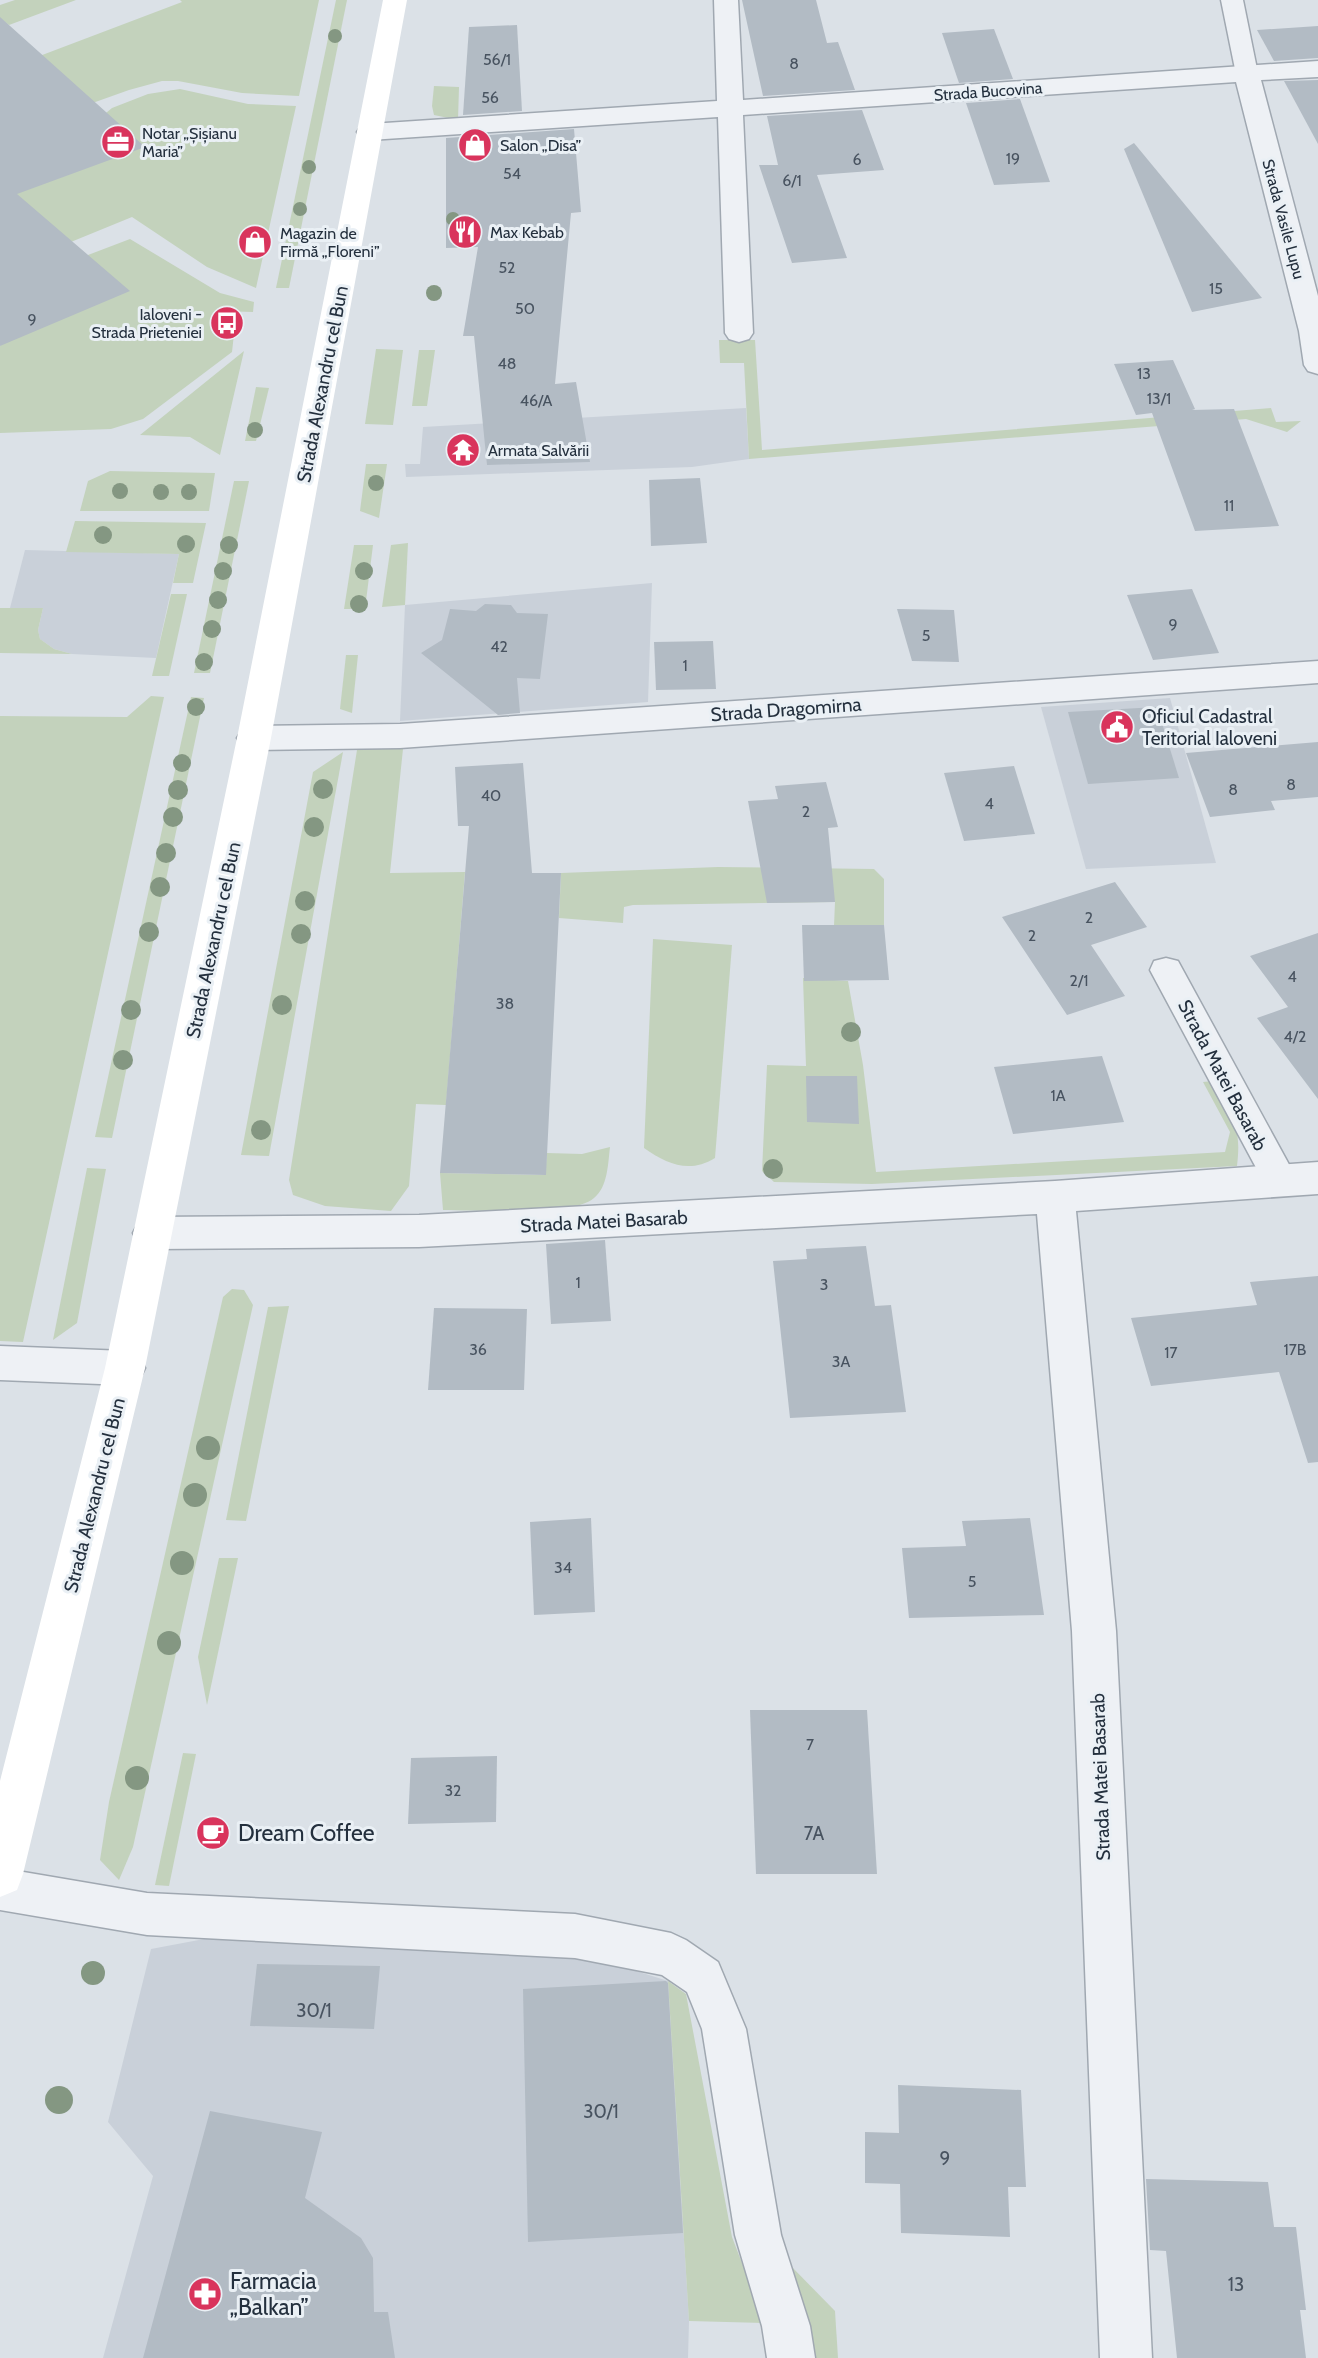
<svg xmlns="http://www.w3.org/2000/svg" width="1318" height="2358" viewBox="0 0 1318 2358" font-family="Cabin,sans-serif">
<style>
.built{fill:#c9d0d9}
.green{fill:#c3d2bc}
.building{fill:#b2bbc4}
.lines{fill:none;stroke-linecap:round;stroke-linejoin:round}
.lane-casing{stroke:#a0a8b1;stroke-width:3}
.street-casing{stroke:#a0a8b1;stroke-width:3}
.lane{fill:#eef1f5;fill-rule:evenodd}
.street{fill:#eef1f5;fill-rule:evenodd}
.secondary{fill:#fff;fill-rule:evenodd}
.tree{fill:#849782}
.labels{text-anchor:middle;stroke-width:6;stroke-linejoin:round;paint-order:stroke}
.number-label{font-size:16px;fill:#485360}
.far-street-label{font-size:16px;fill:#24303e;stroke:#eaf0f5}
.far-poi-label{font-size:16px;fill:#24303e;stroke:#eaf0f5;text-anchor:start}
.street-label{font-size:19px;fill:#24303e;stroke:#eaf0f5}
.poi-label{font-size:19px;fill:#24303e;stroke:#eaf0f5;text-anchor:start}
.near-number-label{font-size:19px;fill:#485360}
.near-poi-label{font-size:23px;fill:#24303e;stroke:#eaf0f5;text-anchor:start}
</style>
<rect width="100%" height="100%" fill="#dbe1e7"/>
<g class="built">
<path d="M746 408 749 459 692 467 406 477 405 464H420L423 427Z"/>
<path d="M25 550 179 554 156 658 72 654 54 649 40 639 38 630 43 608H10Z"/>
<path d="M652 583 648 702 400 721 405 605Z"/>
<path d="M1170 698 1216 863 1086 869 1041 707Z"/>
<path d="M220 1936 519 1951 617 1965 668 1981 689 2321 688 2358H103L153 2176 108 2122 151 1949Z"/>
</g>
<g class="green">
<path d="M15 0H76L9 25 0 18V5Z"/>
<path d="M180 0H319L299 96 242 93 178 81H162L129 90 0 136V71L182 2Z"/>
<path d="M336 0H347L289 288H276Z"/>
<path d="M434 86 459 87 458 120 434 115 432 106Z"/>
<path d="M180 89 248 104 296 106 256 288 207 267 132 217 0 271V200L112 108 148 94Z"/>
<path d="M130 239 220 293 254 302 253 312 220 311 217 334H234L232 352 143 419 111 429 0 433V346L88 255Z"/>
<path d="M719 340H755L762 450 1271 408 1276 422 1301 421 1287 432 1246 419 749 459 744 363H720Z"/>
<path d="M376 349 403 350 393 425 365 424Z"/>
<path d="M419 350H435L427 406H412Z"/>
<path d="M244 351 220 455 190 437 140 435Z"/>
<path d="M256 387 269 388 256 441H245Z"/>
<path d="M366 464H387L379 518 360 511Z"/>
<path d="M110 471 215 473 209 511H80L88 481Z"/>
<path d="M234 481H249L210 673H194Z"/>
<path d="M75 521 206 523 193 583H173L179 554 66 552Z"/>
<path d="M408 543 405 605 382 607 391 545Z"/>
<path d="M354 545H373L365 609H344Z"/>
<path d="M171 594H187L169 676H152Z"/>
<path d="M0 608H43L38 630 40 639 54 649 72 654 0 653Z"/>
<path d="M346 655H358L352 713 340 709Z"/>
<path d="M151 696 164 697 23 1342 0 1341V716L127 717Z"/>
<path d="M191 697 204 698 112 1138 95 1137Z"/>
<path d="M374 747 403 749 390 873 465 872 446 1105 416 1104 409 1186 391 1211 325 1206 293 1195 289 1180 357 750Z"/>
<path d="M343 752 269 1156 241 1155 313 772Z"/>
<path d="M718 867 874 869 884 879V925L834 926 835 902 633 905 624 907 623 923 559 918 561 873Z"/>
<path d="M653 939 732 945 715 1158C689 1174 667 1164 644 1148Z"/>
<path d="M803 978 848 981 863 1065 876 1172 1225 1152 1230 1132 1203 1082 1213 1081C1232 1116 1242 1125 1237 1166L872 1184 774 1182 762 1171 767 1065 806 1066Z"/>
<path d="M610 1147C608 1163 608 1187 594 1198 573 1217 475 1210 443 1210L440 1173 545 1175 547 1153 582 1154Z"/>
<path d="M87 1168 106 1169 77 1323 53 1340Z"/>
<path d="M232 1289 244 1290 253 1305 133 1847 119 1880 100 1860 109 1802 223 1297Z"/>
<path d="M289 1306 246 1521 226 1520 268 1307Z"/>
<path d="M219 1558H238L207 1705 198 1657Z"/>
<path d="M183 1753 196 1754 169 1886 155 1885Z"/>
<path d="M668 1981 686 1994 732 2237 765 2323 689 2321Z"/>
<path d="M787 2262 835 2311 838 2358H808Z"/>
</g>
<g class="building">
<path d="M742 0H816L827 43 838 42 855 90 763 96Z"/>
<path d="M0 17 145 147 17 194 130 291 0 346Z"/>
<path d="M517 25 522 111 463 115 469 27Z"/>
<path d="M1318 26V58L1274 61 1257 30Z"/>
<path d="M994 29 1013 79 959 83 942 33Z"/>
<path d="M1318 80V144L1284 81Z"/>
<path d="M1020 99 1050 182 994 185 966 103Z"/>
<path d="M862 110 884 170 817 175 847 258 792 263 759 165H778L767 116Z"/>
<path d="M574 129 581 212 571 213 555 384 576 382 590 462 487 465 474 336H463L478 247 446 248V138Z"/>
<path d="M1134 143 1262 298 1192 312 1124 149Z"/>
<path d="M1173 360 1195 409 1192 410 1234 409 1279 526 1195 531 1152 413 1136 415 1114 364Z"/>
<path d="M700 478 707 543 651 546 649 480Z"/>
<path d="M1192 589 1219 653 1153 660 1127 595Z"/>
<path d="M485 604 511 605 517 613 548 614 540 679 517 678 520 713 498 715 421 653 442 640 450 609 476 611Z"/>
<path d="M897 609 954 610 959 662 912 661Z"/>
<path d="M713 641 716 689 656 690 654 642Z"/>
<path d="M1157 707 1179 778 1088 784 1068 712Z"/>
<path d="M1318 742V797L1271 801 1275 810 1210 817 1186 753Z"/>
<path d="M523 763 532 873H561L546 1175 440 1173 469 826H458L455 767Z"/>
<path d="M1014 766 1035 834 964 841 944 773Z"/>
<path d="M826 782 838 827 828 828 835 902 767 903 748 801 778 799 775 786Z"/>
<path d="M1115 882 1147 927 1091 945 1125 996 1067 1015 1002 917Z"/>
<path d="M802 925H884L889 980 804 981Z"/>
<path d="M1318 933V1099L1257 1018 1288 1007 1250 956Z"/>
<path d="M1102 1056 1124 1122 1013 1134 994 1067Z"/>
<path d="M806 1076H857L859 1124 807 1122Z"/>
<path d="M605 1240 611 1321 551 1324 546 1244Z"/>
<path d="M866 1246 875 1306 891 1305 906 1412 790 1418 773 1261 807 1259 806 1249Z"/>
<path d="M1318 1276V1462L1308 1463 1279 1372 1151 1386 1131 1318 1257 1305 1250 1282Z"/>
<path d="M434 1308 527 1309 524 1390H428Z"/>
<path d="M591 1518 595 1612 534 1615 530 1522Z"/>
<path d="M1030 1518 1044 1615 909 1618 902 1548 966 1546 962 1521Z"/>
<path d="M750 1710H867L877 1874H756Z"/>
<path d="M497 1756 496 1822 408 1824 411 1758Z"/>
<path d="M257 1964 380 1966 374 2029 250 2026Z"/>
<path d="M666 1981 668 1983 683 2233 528 2242 523 1989Z"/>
<path d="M898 2085 1021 2090 1026 2187H1008L1010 2237 901 2233 900 2184 865 2183V2132L899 2133Z"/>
<path d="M210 2111 322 2132 305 2198 361 2238 373 2258 374 2312H388L395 2358H143Z"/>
<path d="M1146 2179 1268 2182 1274 2227H1296L1306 2310H1300L1306 2358H1177L1166 2251 1150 2250Z"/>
</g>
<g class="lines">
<g class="lane-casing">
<g id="lane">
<path d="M1221 0H1243L1258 74 1255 79H1239L1236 74Z"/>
<path d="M1166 958 1178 961 1292 1170 1298 1180 1292 1190 1280 1194 1268 1190 1150 970 1154 961Z"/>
<path d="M0 1868 147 1893 575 1914 671 1933 686 1940 718 1962 746 2029 781 2235 810 2326 815 2358H767L762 2326 735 2235 702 2029 687 1992 662 1975 575 1958 147 1935 0 1910Z"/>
</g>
</g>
<g class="street-casing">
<g id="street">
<path d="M714 0H738L743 100 1318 61V77L1261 80 1318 296V374L1308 371 1304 365 1299 331 1236 82 743 115 753 333 749 339 739 342 729 339 725 333 718 117 370 140 361 138 357 132 361 126 370 124 717 101Z"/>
<path d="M1318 661V683L400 748 254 750 242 746 237 738 242 730 254 726 400 724Z"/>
<path d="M1318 1162V1194L1076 1211 1116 1631 1152 2358H1100L1072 1631 1037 1214 419 1247 153 1249 139 1244 133 1233 139 1222 153 1217 419 1215 1055 1181Z"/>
<path d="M0 1346 125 1351 139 1356 145 1368 139 1380 125 1385 0 1380Z"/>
</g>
</g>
<use href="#lane" class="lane"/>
<use href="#street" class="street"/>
<path class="secondary" d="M383 0H407L271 738 145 1368 23 1874 17 1890 0 1897V1781L105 1368 237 738Z"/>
</g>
<g class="tree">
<circle cx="335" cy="36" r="7"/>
<circle cx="309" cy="167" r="7"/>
<circle cx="300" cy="209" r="7"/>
<circle cx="453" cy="219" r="7"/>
<circle cx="294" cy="235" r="7"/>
<circle cx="434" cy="293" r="8"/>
<circle cx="255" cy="430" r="8"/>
<circle cx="376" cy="483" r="8"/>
<circle cx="120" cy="491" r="8"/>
<circle cx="161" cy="492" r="8"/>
<circle cx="189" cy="492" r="8"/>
<circle cx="103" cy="535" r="9"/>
<circle cx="186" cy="544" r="9"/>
<circle cx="229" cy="545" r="9"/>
<circle cx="223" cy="571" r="9"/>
<circle cx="364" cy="571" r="9"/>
<circle cx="218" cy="600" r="9"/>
<circle cx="359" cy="604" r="9"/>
<circle cx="212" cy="629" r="9"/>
<circle cx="204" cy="662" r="9"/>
<circle cx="196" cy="707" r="9"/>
<circle cx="182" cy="763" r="9"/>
<circle cx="323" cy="789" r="10"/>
<circle cx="178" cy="790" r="10"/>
<circle cx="173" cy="817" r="10"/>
<circle cx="314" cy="827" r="10"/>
<circle cx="166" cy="853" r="10"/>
<circle cx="160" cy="887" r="10"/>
<circle cx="305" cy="901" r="10"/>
<circle cx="149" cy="932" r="10"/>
<circle cx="301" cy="934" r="10"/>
<circle cx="282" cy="1005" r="10"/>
<circle cx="131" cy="1010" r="10"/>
<circle cx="851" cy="1032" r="10"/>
<circle cx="123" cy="1060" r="10"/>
<circle cx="261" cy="1130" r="10"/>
<circle cx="773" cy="1169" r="10"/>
<circle cx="208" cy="1448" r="12"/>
<circle cx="195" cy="1495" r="12"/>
<circle cx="182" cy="1563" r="12"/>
<circle cx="169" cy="1643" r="12"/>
<circle cx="137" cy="1778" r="12"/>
<circle cx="93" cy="1973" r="12"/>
<circle cx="59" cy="2100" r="14"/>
</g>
<defs>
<g id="office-disc" transform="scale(1.75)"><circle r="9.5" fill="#d9345c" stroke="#eaf0f5"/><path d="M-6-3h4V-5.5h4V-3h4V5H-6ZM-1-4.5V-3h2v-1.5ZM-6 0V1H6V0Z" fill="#fff"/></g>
<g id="shop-disc" transform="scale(1.75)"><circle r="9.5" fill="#d9345c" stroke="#eaf0f5"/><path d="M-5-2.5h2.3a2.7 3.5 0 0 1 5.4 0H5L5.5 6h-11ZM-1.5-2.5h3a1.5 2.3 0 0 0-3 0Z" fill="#fff"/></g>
<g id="restaurant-disc" transform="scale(1.75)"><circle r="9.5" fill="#d9345c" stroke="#eaf0f5"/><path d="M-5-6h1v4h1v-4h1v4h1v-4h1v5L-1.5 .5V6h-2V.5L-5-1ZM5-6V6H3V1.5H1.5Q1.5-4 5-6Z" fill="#fff"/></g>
<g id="bus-disc" transform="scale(1.75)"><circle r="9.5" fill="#d9345c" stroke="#eaf0f5"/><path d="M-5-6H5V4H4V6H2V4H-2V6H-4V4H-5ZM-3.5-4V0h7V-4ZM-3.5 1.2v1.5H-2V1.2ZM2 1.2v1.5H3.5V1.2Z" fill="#fff"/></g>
<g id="temple-disc" transform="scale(1.75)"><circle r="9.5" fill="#d9345c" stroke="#eaf0f5"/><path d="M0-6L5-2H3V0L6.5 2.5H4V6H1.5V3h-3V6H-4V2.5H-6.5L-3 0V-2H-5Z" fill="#fff"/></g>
<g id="civic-disc" transform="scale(1.75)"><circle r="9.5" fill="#d9345c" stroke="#eaf0f5"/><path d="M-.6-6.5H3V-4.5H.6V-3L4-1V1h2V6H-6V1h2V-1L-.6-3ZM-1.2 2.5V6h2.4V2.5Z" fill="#fff"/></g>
<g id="cafe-disc" transform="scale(1.75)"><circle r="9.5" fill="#d9345c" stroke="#eaf0f5"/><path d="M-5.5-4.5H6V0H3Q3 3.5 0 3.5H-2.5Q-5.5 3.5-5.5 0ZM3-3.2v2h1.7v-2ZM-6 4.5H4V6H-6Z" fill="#fff"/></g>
<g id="pharmacy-disc" transform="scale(1.75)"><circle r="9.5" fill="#d9345c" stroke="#eaf0f5"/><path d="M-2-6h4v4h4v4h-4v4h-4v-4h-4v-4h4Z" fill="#fff"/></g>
</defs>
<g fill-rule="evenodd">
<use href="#office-disc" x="118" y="142"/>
<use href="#shop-disc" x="475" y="145"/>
<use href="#restaurant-disc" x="465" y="232"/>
<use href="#shop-disc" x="255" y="242"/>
<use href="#bus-disc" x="227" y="323"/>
<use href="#temple-disc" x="463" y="450"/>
<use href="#civic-disc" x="1117" y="727"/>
<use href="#cafe-disc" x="213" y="1833"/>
<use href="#pharmacy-disc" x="205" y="2294"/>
</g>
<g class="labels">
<g class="number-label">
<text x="497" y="65">56/1</text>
<text x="794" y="69">8</text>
<text x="490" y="103">56</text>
<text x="1013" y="164">19</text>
<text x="857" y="165">6</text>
<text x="512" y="179">54</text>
<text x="792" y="186">6/1</text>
<text x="507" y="273">52</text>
<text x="1216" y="294">15</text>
<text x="525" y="314">50</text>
<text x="32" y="325">9</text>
<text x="507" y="369">48</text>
<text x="1144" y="379">13</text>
<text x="1159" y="404">13/1</text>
<text x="536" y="406">46/A</text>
<text x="1229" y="511">11</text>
<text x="1173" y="630">9</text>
<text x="926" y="641">5</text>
<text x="499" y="652">42</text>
<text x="685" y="671">1</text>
<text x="1291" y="790">8</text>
<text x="1233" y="795">8</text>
<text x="491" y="801">40</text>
<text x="989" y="809">4</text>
<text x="806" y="817">2</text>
<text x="1089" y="923">2</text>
<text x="1032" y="941">2</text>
<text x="1292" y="982">4</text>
<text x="1079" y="986">2/1</text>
<text x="505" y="1009">38</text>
<text x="1295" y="1042">4/2</text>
<text x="1058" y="1101">1A</text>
<text x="578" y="1288">1</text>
<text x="824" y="1290">3</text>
<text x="478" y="1355">36</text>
<text x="1295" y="1355">17B</text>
<text x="1171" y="1358">17</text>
<text x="841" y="1367">3A</text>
<text x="563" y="1573">34</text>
<text x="972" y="1587">5</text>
<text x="810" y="1750">7</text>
<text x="453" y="1796">32</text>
</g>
<g class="far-street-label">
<text transform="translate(988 91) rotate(-4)" y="6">Strada Bucovina</text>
<text transform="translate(1284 219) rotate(75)" y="6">Strada Vasile Lupu</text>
</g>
<g class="far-poi-label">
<text x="142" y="139">Notar „Șișianu<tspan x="142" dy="18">Maria”</tspan></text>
<text x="500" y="151">Salon „Disa”</text>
<text x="490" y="238">Max Kebab</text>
<text x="280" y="239">Magazin de<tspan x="280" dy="18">Firmă „Floreni”</tspan></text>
<text x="202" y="320" text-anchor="end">Ialoveni -<tspan x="202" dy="18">Strada Prieteniei</tspan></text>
<text x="488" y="456">Armata Salvării</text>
</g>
<g class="street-label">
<text transform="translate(322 384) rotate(-79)" y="7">Strada Alexandru cel Bun</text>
<text transform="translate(786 709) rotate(-4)" y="7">Strada Dragomirna</text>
<text transform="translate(213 940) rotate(-78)" y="7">Strada Alexandru cel Bun</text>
<text transform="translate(1223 1075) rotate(62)" y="7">Strada Matei Basarab</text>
<text transform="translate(604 1221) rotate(-3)" y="7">Strada Matei Basarab</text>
<text transform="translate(94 1495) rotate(-76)" y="7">Strada Alexandru cel Bun</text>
<text transform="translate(1100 1777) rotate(-92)" y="7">Strada Matei Basarab</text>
</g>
<g class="poi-label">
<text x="1142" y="723">Oficiul Cadastral<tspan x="1142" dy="22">Teritorial Ialoveni</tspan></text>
</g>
<g class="near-number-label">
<text x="814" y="1840">7A</text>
<text x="314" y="2017">30/1</text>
<text x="601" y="2118">30/1</text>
<text x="945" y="2165">9</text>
<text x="1236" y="2291">13</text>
</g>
<g class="near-poi-label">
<text x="238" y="1841">Dream Coffee</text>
<text x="230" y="2289">Farmacia<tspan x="230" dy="26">„Balkan”</tspan></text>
</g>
</g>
</svg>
